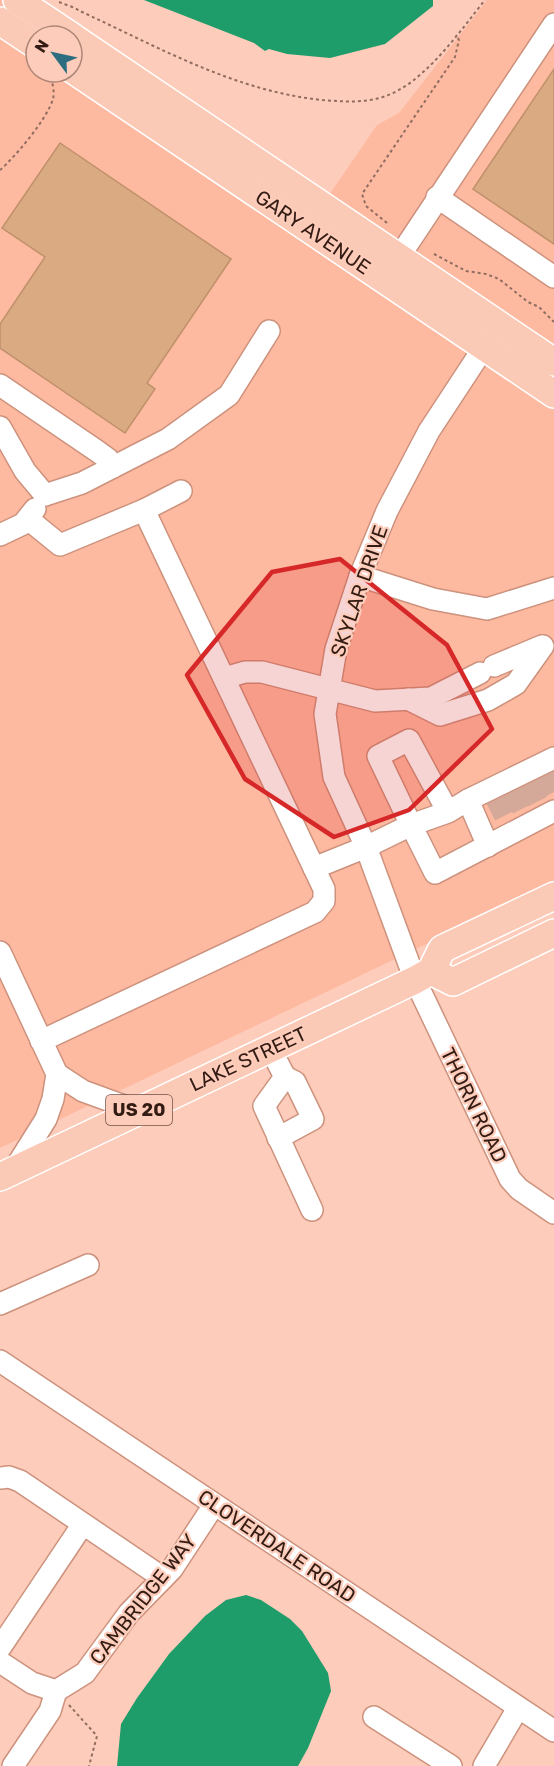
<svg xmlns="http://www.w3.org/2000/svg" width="554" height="1766" viewBox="0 0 554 1766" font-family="Rubik,sans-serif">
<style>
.built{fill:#febaa1;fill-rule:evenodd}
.water{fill:#1e9c6a}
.building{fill:#daaa83;stroke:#bf906a;stroke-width:1.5}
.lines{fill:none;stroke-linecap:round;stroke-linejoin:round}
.minor-tunnel{stroke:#d5a999;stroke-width:21;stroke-dasharray:21 10;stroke-linecap:butt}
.minor-casing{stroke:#cd927d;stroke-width:24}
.major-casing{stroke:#fff;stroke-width:30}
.path{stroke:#916d61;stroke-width:2;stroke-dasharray:3 3;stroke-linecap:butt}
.minor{stroke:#fff;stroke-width:21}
.major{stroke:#fbcab7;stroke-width:27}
.marked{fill:#d62828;fill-opacity:0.2;stroke:#d62828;stroke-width:4.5;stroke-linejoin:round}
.labels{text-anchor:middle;stroke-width:4.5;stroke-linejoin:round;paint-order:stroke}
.shield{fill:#feccba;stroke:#705146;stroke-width:1.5}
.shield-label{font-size:18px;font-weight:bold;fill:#331c14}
.street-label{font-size:20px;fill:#331c14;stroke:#feccba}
</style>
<rect width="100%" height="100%" fill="#feccba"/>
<path class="built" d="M0 0H33L329 195 377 125 399 113 487 0H554V883L0 1148ZM36 36H72V72H36Z"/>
<g class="water">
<path d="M144 0H433V6L385 44 330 58 287 54 269 49 265 51 254 43Z"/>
<path d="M246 1595 261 1600 290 1619 302 1631 328 1673 331 1691 308 1748 298 1766H117L121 1724 137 1698 169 1654 205 1616 226 1600Z"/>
</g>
<g class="building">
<path d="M554 69V244L473 189Z"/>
<path d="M60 143 231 259 147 383 155 389 125 433 0 348V324L45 257 2 228Z"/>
</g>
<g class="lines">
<g class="minor-tunnel">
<path d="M545 775 554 792"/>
<path d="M528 783 539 805"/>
<path d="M513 790 524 812"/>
<path d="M495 797 507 821"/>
</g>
<g class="minor-casing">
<g id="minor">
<path d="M437 197 554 277"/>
<path d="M399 257 554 24"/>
<path d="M492 335 429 431 387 511 360 576 336 649 325 714 334 777 366 847 415 980 510 1179 519 1189 554 1213"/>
<path d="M0 385 97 451 108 459 113 467"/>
<path d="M0 427 25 471 45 495"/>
<path d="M45 495 82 483 168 439 229 395 269 331"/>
<path d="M144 510 181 491"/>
<path d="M28 519 60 545 144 510 324 889V901L315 912 41 1041"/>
<path d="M0 535 23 524 35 509"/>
<path d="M360 576 433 599 487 609 554 588"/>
<path d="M494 666 542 646"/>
<path d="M224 678 245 672H262L375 701 431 698 480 673"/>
<path d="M408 699 440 715 488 700 516 684 543 646"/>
<path d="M468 800 488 846"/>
<path d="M448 812 411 825 378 756 409 740 448 812 468 800 554 758"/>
<path d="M314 868 366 847 411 825 435 873 554 811"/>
<path d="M0 952 57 1074 53 1099 46 1119 14 1170"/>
<path d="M270 1048 285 1077 264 1106 312 1210"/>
<path d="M57 1074 83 1091 138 1111"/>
<path d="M278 1138 313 1119 295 1082 285 1077"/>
<path d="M0 1304 88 1265"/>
<path d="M0 1361 554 1731"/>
<path d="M0 1478 9 1477 20 1481 163 1578"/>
<path d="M0 1648 83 1524"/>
<path d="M0 1662 32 1683 56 1691 85 1673 129 1613 172 1569 214 1505"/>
<path d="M374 1717 451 1766"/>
<path d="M13 1766 50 1711 56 1691"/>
<path d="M484 1766 518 1708"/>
</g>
</g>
<g class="major-casing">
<g id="major">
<path d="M17 0 71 36"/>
<path d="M0 21 36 45"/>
<path d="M72 37 554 362"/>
<path d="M72 69 554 394"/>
<path d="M431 971 453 982 554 933"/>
<path d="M0 1177 415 980 431 971 442 949 554 896"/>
</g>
</g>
<g class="path">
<path d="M59 2C66 5 74 7 80 11 158 47 235 91 322 100 348 102 373 104 397 91 431 73 461 30 485 0"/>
<path d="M0 170C16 156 47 119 53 99 55 90 52 80 48 72"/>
<path d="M387 223 366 206 362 194 455 57 459 40 456 35"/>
<path d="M434 254 466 271 486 274 499 279 528 302 539 307 554 322"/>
<path d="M69 1705 97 1736 89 1766"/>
</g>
<use href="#minor" class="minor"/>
<use href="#major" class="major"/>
</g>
<path class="marked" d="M340 559 447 645 492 729 409 810 334 837 245 779 187 675 272 572Z"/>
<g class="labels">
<rect class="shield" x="106" y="1095" width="66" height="30" rx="4.5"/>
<g class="shield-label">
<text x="139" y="1116">US 20</text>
</g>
<g class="street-label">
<text transform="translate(313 232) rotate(34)" y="7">GARY AVENUE</text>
<text transform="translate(359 591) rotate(-71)" y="7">SKYLAR DRIVE</text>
<text transform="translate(248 1059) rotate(-25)" y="7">LAKE STREET</text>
<text transform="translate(474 1105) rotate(64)" y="7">THORN ROAD</text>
<text transform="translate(277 1546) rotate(34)" y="7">CLOVERDALE ROAD</text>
<text transform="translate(143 1599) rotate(-52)" y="7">CAMBRIDGE WAY</text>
</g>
</g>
<g transform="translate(54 54) rotate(303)"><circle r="28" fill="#feccba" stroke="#ad8678" stroke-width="1.5"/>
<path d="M0-4.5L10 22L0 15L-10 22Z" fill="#2c6d80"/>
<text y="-9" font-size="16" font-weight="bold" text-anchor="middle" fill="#331c14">N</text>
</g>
</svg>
